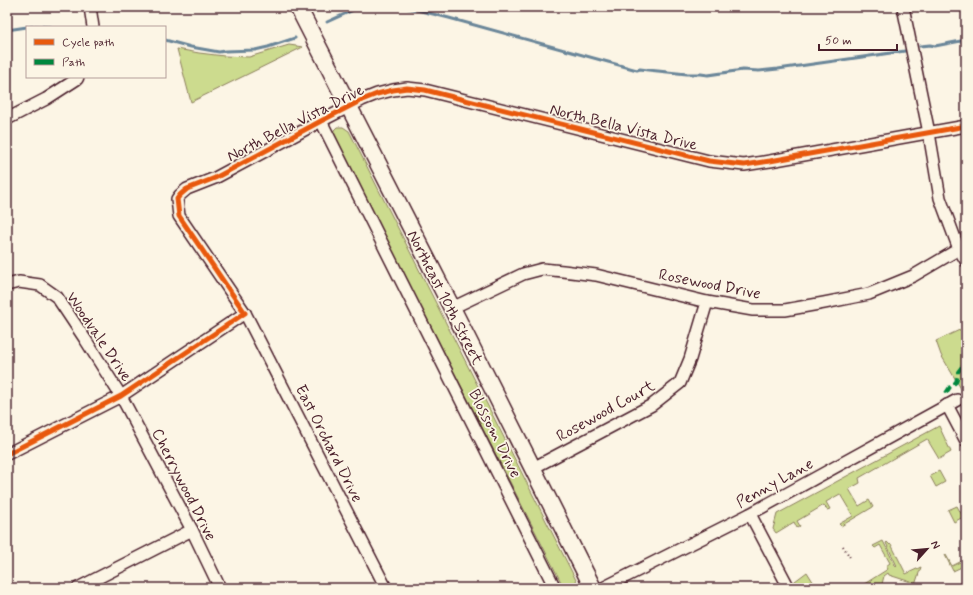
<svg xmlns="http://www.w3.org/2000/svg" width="973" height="595" viewBox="0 0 973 595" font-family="Mynerve,sans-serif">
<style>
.green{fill:#ccdb8e;stroke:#8b7d5c}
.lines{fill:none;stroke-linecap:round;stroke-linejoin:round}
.stream{stroke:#6b8699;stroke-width:3}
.minor-casing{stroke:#4a1f2b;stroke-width:14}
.secondary-casing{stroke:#4a1f2b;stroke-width:19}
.path{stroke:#4a1f2b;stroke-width:2;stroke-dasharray:1 3;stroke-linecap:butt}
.minor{stroke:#fcf5e5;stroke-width:11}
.secondary{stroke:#fcf5e5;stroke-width:16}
.quiet{stroke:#00873e;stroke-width:4;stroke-dasharray:8 4;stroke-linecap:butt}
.cycleway-casing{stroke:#fcf5e5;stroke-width:8}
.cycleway{stroke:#e8590c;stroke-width:5}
.labels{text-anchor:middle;stroke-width:3.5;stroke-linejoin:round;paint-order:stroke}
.street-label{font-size:16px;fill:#4a1f2b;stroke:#fcf5e5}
</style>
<rect width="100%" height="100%" fill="#fcf5e5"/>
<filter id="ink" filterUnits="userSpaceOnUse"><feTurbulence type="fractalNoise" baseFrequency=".025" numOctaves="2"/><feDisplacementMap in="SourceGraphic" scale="8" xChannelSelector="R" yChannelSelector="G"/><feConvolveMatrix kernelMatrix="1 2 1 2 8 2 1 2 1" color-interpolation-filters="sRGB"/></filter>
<g filter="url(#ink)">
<g class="green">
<path d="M289 45 303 47 191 102 177 49 199 53 224 56 249 57Z"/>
<path d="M337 127H343L349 131 580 588H564L333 135 334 130Z"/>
<path d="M966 327V397L941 355 936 341Z"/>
<path d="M939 426 951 452 939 459 927 439 859 478 860 483 849 489 859 506 869 500 873 507 841 526 839 524 853 516 840 494 826 502 830 509 827 510 824 505 797 521 800 526 797 528 794 522 776 533 773 529 777 514Z"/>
<path d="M939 471 945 482 936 487 930 476Z"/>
<path d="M957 506 963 517 954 522 948 510Z"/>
<path d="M883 541 896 567 897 566 886 543 887 542 890 545 891 544 906 574 921 567 914 588H912L914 583 889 575 888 573 884 576 881 588H858L888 569 886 566 890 563 880 545 875 548 873 546Z"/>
<path d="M945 555H946L952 566 966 559V565L953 571Z"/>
<path d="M807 572 817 588H795L794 584 795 581Z"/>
</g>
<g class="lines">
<g class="stream">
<path d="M405 7 449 18 637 70 640 69 648 70 687 74H701L708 75 743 70 759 71 778 69 905 51"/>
<path d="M327 22 360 7"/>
<path d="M30 27 36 26 51 27"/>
<path d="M7 30 27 27"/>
<path d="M165 40 191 47 219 52 225 51 255 50 268 47 295 38"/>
<path d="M920 46 930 45 935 46 966 40"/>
</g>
<g class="minor-casing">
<g id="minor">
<path d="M90 7 93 27"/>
<path d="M903 7 929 133 940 198 959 249 966 261"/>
<path d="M7 119 46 99 77 79 78 77"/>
<path d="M321 121 555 588"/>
<path d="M7 285 19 282 40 285 57 297 85 339 121 396 192 530 220 588"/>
<path d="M452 308 523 274 542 269 563 271 596 275 707 302 753 310H785L824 303 869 294 913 276 959 249"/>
<path d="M245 313 386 588"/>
<path d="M947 405 966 441"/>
<path d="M7 454 121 396 245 313 179 216 177 199 180 195 187 189 215 178 321 121 362 100 377 94 393 90 407 88 425 90 709 161 744 165 770 161 966 126"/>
<path d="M533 468 652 405 680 383 690 359 707 302"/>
<path d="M750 514 789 588"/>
<path d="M78 588 192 530"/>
<path d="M603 588 750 514 957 400"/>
</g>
</g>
<g class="secondary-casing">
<path id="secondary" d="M298 7 452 308 593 588"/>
</g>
<g class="path">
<path d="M843 546 851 559"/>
<path d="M857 587 861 585"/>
</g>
<use href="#minor" class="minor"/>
<use href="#secondary" class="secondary"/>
<path class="quiet" d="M946 393 950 387 956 382 958 375V372L966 361"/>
<g class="cycleway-casing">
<path id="cycleway" d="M7 454 121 396 245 313 179 216 177 199 180 195 187 189 215 178 321 121 362 100 377 94 393 90 407 88 425 90 709 161 744 165 770 161 966 126"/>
</g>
<use href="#cycleway" class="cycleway"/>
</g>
</g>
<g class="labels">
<g class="street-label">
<text transform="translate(295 122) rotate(-27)" y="6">North Bella Vista Drive</text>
<text transform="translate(624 126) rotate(14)" y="6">North Bella Vista Drive</text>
<text transform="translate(710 283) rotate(11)" y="6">Rosewood Drive</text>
<text transform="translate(446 297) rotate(63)" y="6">Northeast 10th Street</text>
<text transform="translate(100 336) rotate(56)" y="6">Woodvale Drive</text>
<text transform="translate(605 410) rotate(-29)" y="6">Rosewood Court</text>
<text transform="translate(496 433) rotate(63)" y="6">Blossom Drive</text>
<text transform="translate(330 443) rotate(63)" y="6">East Orchard Drive</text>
<text transform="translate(774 482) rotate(-29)" y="6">Penny Lane</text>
<text transform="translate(185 484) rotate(63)" y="6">Cherrywood Drive</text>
</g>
</g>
<rect width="973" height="595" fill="none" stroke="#fcf5e5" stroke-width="24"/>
<rect x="12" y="12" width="949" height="571" fill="none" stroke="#4a1f2b" stroke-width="1.5" filter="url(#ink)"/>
<rect x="26" y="26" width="140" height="52" fill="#fcf5e5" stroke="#b59f9b"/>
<rect x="34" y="39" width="20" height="6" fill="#e8590c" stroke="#b59f9b"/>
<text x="62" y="46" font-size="12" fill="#4a1f2b">Cycle path</text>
<rect x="34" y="59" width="20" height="6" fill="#00873e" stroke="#b59f9b"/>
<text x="62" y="66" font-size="12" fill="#4a1f2b">Path</text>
<g transform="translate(927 549) rotate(63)" stroke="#fcf5e5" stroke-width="3" paint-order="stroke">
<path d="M0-3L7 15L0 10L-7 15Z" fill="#4a1f2b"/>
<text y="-6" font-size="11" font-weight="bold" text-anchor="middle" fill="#4a1f2b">N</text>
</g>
<path d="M819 44v6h78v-6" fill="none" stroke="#4a1f2b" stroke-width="2"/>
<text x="825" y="44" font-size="12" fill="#4a1f2b" stroke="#fcf5e5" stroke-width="3" paint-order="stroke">50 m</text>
</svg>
